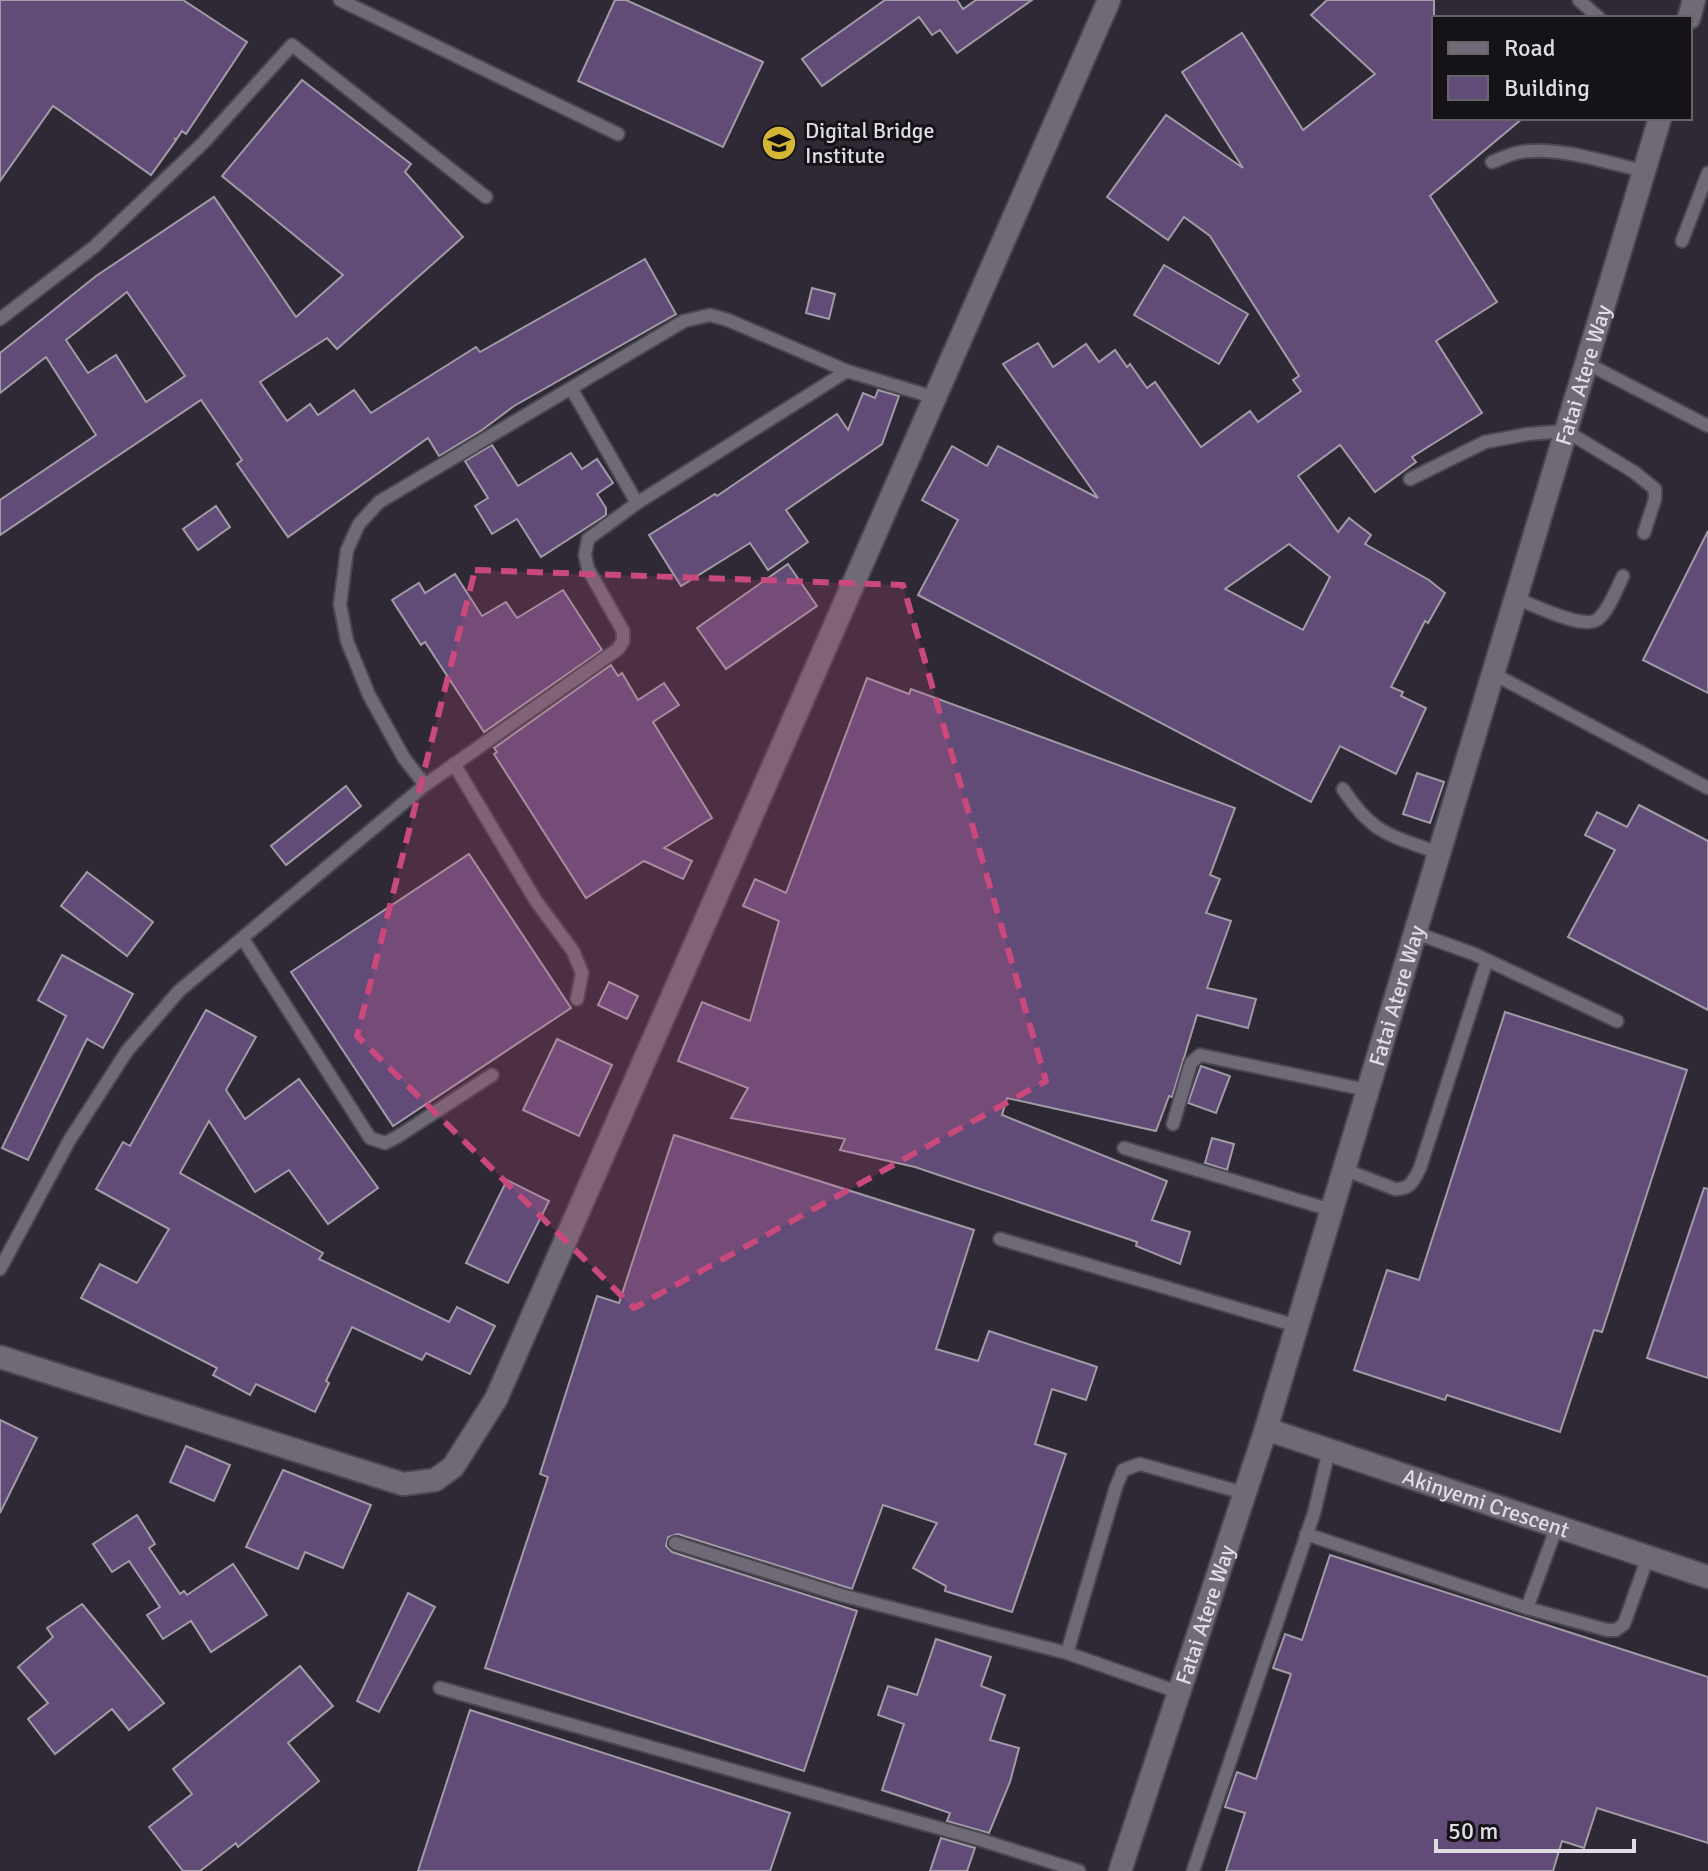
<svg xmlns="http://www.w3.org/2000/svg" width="1708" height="1871" viewBox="0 0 1708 1871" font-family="Signika,sans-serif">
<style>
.building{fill:#614b77;stroke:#a19ba8;stroke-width:2;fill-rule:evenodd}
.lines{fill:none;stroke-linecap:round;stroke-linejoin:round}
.service-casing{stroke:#4a4750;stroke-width:16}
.tertiary-casing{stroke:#4a4750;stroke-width:26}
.service{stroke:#706a77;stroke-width:12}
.tertiary{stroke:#706a77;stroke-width:22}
.marked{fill:#c9497d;fill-opacity:0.2;stroke:#c9497d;stroke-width:6;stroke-dasharray:16 10;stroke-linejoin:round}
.labels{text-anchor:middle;stroke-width:6;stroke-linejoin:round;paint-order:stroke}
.poi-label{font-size:22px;fill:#dfdce3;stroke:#151318;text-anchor:start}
.street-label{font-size:22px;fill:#dfdce3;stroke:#151318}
</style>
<rect width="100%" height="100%" fill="#2e2934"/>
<g class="building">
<path d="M0 0H183L247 42 186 134 182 131 176 140 174 138 176 140 151 175 53 106 0 181Z"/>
<path d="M615 0H626L763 62 723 147 578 81Z"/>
<path d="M885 0H957L963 9 976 0H1032L957 53 940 30 932 35 919 17 822 86 802 59Z"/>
<path d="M1327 0H1434V118H1523L1430 196 1497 302 1436 341 1482 413 1412 457 1416 462 1375 492 1340 445 1298 476 1338 532 1349 518 1371 535 1365 544 1429 580 1445 593 1428 623 1425 621 1391 687 1403 692 1401 696 1426 708 1396 774 1340 746 1311 802 918 595 958 520 922 500 952 446 987 466 998 446 1098 498 1003 364 1038 343 1053 367 1086 344 1099 362 1115 350 1127 367 1130 364 1147 388 1155 382 1201 447 1250 411 1258 422 1301 391 1293 380 1299 376 1210 236 1184 217 1168 240 1107 197 1166 115 1243 168 1182 72 1242 33 1303 130 1375 74 1311 15ZM1289 544 1330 577 1303 630 1225 589Z"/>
<path d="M302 80 411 164 405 172 463 237 337 349 327 338 260 382 287 421 310 404 318 415 354 390 371 413 476 347 480 352 645 259 676 314 514 406 482 430 439 456 428 438 288 537 237 464 242 460 201 400 0 535V500L96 435 46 357 0 393V353L96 276 214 197 296 317 343 275 222 176ZM127 292 185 376 146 402 116 355 88 373 66 340Z"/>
<path d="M1164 265 1248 314 1219 364 1134 315Z"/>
<path d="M812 288 835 294 829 319 806 313Z"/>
<path d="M878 390 899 396 882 444 786 510 808 542 768 570 750 543 681 586 649 535 715 494 717 496 837 414 848 430 863 393 875 398Z"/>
<path d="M492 445 518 486 571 453 582 469 597 459 613 483 597 494 606 508V515L541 557 517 519 492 534 475 506 488 498 465 461Z"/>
<path d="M216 506 230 527 198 550 183 529Z"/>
<path d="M1708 531V693L1643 660Z"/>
<path d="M788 564 817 606 726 669 697 628Z"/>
<path d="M455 574 482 616 506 602 517 618 563 590 602 650 484 732 425 642 421 645 392 600 419 583 425 593Z"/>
<path d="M611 665 618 676 622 673 638 700 664 683 679 705 653 722 712 818 664 848 692 861 683 879 644 861 586 898 494 754 497 752 494 748Z"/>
<path d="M867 678 909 694 911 689 1235 808 1210 875 1220 879 1206 913 1231 921 1207 988 1256 999 1248 1028 1197 1015 1172 1097 1169 1096 1156 1131 1007 1098 1002 1115 1167 1181 1152 1220 1190 1232 1180 1264 1136 1246 1137 1242 915 1167 840 1150 845 1139 731 1118 748 1088 678 1061 702 1002 750 1021 779 921 743 906 755 879 786 893Z"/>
<path d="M1417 773 1444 782 1430 823 1403 814Z"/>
<path d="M346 786 361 806 286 865 271 846Z"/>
<path d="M1639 805 1708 841V1010L1568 937 1615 850 1585 835 1597 812 1627 827Z"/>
<path d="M469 854 571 1008 393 1126 291 972Z"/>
<path d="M87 872 153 922 127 956 61 906Z"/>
<path d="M62 955 133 994 103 1048 87 1039 28 1160 2 1148 66 1016 38 1000Z"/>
<path d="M609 982 638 996 627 1019 598 1005Z"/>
<path d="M206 1010 256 1037 226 1090 245 1119 299 1079 378 1188 328 1224 289 1170 255 1192 209 1121 180 1173 323 1253 319 1259 449 1322 457 1307 495 1326 470 1374 426 1353 422 1360 352 1327 326 1381 329 1383 315 1412 256 1384 250 1395 213 1375 217 1368 81 1298 100 1264 137 1283 169 1229 96 1189 123 1142 130 1146Z"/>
<path d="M1505 1012 1687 1070 1602 1332 1594 1330 1560 1432 1447 1395 1445 1400 1354 1370 1387 1270 1419 1280Z"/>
<path d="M557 1039 612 1065 579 1136 523 1110Z"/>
<path d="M1201 1066 1230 1076 1216 1113 1188 1103Z"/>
<path d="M674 1135 974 1230 936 1349 978 1361 989 1331 1097 1367 1086 1400 1052 1389 1035 1444 1066 1454 1012 1612 945 1591 946 1586 913 1568 937 1523 883 1505 852 1589 678 1534 668 1537 666 1546 672 1552 857 1611 804 1771 485 1668 548 1477 540 1474 597 1296 619 1303Z"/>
<path d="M1212 1138 1234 1144 1227 1170 1205 1163Z"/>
<path d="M507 1180 549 1201 508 1283 466 1263Z"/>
<path d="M1704 1188 1708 1189V1378L1647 1358Z"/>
<path d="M0 1420 37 1438 0 1513Z"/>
<path d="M186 1446 230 1465 214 1501 170 1482Z"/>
<path d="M283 1470 371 1505 343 1568 305 1552 298 1569 246 1547Z"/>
<path d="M137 1515 155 1544 149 1548 180 1594 184 1591 187 1595 233 1564 267 1615 211 1652 191 1621 163 1639 147 1615 160 1607 129 1561 112 1572 93 1544Z"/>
<path d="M1330 1555 1708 1677V1843L1597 1808 1584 1848 1562 1841 1553 1871H1226L1245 1813 1225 1807 1237 1772 1256 1779 1291 1674 1273 1668 1285 1634 1302 1640Z"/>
<path d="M408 1593 435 1607 379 1712 357 1701Z"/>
<path d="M82 1604 164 1703 129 1730 112 1709 55 1754 28 1719 48 1703 18 1667 53 1637 47 1628Z"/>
<path d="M936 1639 991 1657 981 1686 1005 1695 990 1740 1019 1748 1010 1782 989 1833 947 1821 950 1813 882 1790 904 1724 878 1715 888 1686 917 1695Z"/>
<path d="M300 1666 333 1706 288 1743 319 1781 238 1847 236 1843 200 1871H183L149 1827 192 1794 173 1769Z"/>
<path d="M470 1710 790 1813 770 1871H418Z"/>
<path d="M941 1838 975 1848 967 1871H930Z"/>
</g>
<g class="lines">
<g class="service-casing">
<g id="service">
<path d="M340 0 618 134"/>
<path d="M1579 0 1599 18"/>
<path d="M1492 162C1500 159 1508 155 1516 153 1552 144 1608 163 1644 171"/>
<path d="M1682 241 1708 173"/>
<path d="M0 319 94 247 203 143 292 45 486 197"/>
<path d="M1588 364 1708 426"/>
<path d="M571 388 637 503"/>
<path d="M1410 479 1485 442 1528 434 1566 431 1634 472 1655 489V499L1644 533"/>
<path d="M1515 598C1532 604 1584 631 1598 619 1609 610 1616 590 1623 576"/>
<path d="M1492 673 1708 788"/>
<path d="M454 764 536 901 573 951 582 973 577 999"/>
<path d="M425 785 404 758 369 695 347 641 340 604 347 550 359 524 379 502 684 321 710 315 728 320 847 371 933 397"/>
<path d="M1343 789C1373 835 1390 835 1439 853"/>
<path d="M1416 933 1474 954 1617 1021"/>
<path d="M243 939 370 1138 385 1143 397 1137 492 1075"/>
<path d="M1173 1124 1191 1063 1200 1055 1367 1090"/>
<path d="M1124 1148 1331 1210"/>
<path d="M1343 1169 1395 1189C1410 1190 1414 1180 1420 1168L1487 960"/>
<path d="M1000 1239 1297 1326"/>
<path d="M0 1269 69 1141 127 1051 179 991 425 785 618 649 623 641V631L588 569 585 555 588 539 637 503 847 371"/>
<path d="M1306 1534 1527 1608 1607 1630H1616L1624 1624 1648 1557"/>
<path d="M675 1543 841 1595 1067 1653"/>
<path d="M1527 1608 1557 1526"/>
<path d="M440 1688 978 1839 1079 1871"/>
<path d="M1178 1692 1067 1653 1116 1487 1123 1470 1140 1464 1244 1493"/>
<path d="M1193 1871 1314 1513 1329 1450"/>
</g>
</g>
<g class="tertiary-casing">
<g id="tertiary">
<path d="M1689 18 1694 0"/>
<path d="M0 1357 403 1484 435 1480 453 1467 496 1399 1109 0"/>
<path id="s1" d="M1266 1429 1708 1577"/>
<path id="s2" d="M1120 1871 1266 1429 1660 118"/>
</g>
</g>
<use href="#service" class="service"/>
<use href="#tertiary" class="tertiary"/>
</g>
<path class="marked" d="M475 570 903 585 1046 1081 634 1308 357 1036Z"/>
<defs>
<g id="university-disc" transform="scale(1.8)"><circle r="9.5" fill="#d3b635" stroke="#151318"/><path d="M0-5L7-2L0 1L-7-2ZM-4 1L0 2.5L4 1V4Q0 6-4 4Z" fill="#111"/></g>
</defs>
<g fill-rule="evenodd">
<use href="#university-disc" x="779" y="143"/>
</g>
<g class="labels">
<g class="poi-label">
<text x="805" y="138">Digital Bridge<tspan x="805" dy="25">Institute</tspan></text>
</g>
<g class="street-label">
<text dy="8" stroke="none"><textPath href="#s2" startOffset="1566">Fatai Atere Way</textPath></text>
<text dy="8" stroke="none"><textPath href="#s2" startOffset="918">Fatai Atere Way</textPath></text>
<text dy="8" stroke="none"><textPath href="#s1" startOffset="232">Akinyemi Crescent</textPath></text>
<text dy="8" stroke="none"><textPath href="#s2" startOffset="270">Fatai Atere Way</textPath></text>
</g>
</g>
<rect x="1432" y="16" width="260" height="104" fill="#151318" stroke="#666369" stroke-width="2"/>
<rect x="1448" y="42" width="40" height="12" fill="#706a77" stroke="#666369" stroke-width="2"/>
<text x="1504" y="56" font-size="24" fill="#dfdce3">Road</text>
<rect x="1448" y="76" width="40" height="24" fill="#614b77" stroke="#666369" stroke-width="2"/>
<text x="1504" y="96" font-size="24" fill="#dfdce3">Building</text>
<path d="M1436 1839v12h198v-12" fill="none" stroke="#dfdce3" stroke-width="4"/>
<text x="1448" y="1839" font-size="24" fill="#dfdce3" stroke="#151318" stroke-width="6" paint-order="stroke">50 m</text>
</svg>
